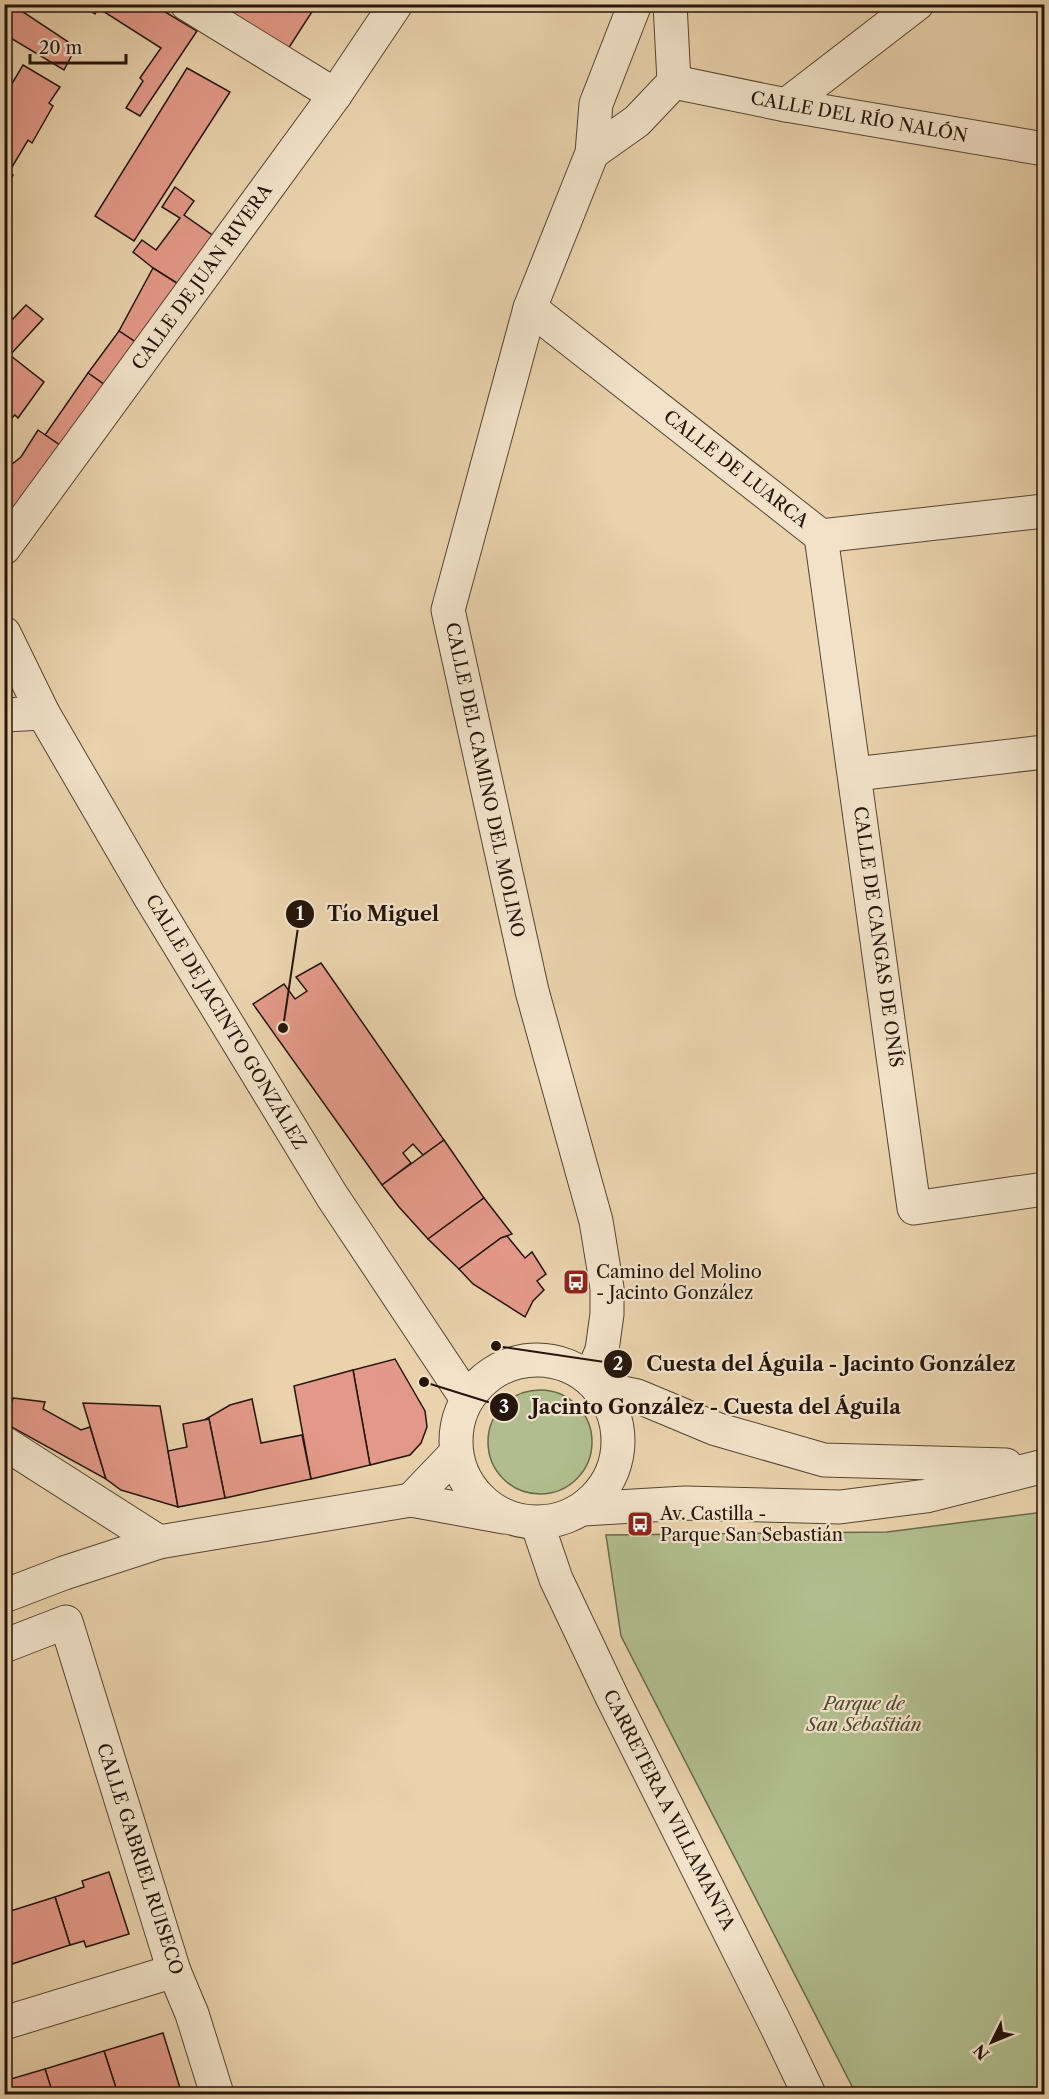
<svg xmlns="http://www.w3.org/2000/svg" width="1049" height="2099" viewBox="0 0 1049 2099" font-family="'Libre Caslon Text',serif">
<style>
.green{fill:#b1bd8e;stroke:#6b694c;stroke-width:1.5}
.building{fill:#e39989;stroke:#25150a;stroke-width:1.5}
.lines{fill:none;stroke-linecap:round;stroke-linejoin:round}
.minor-casing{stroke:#564432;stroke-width:35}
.tertiary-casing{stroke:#564432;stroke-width:35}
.minor{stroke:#f1e2c9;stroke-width:33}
.tertiary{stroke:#f1e2c9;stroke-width:33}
.labels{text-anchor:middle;stroke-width:4.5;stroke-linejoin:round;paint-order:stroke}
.street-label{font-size:18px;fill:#25150a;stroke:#f1e2c9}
.poi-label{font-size:18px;fill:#25150a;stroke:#f1e2c9;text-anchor:start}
.park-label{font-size:18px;font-style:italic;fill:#4f4732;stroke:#f1e2c9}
.leader{fill:none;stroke:#25150a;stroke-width:2}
.callout-dot{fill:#25150a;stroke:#f1e2c9;stroke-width:2}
.mark-label{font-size:18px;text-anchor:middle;font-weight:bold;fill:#fff}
.callout-label{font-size:20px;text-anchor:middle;font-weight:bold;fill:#25150a;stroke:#f1e2c9;stroke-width:4.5;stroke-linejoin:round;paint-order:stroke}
</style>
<rect width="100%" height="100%" fill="#e9d2ac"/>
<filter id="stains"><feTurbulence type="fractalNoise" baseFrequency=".00333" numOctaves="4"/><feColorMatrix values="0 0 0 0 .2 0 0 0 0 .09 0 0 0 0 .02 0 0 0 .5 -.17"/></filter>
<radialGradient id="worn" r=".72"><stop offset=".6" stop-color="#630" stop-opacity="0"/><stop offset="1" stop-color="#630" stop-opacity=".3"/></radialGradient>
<g class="green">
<circle cx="540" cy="1442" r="52"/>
<path d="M1044 1512V2094H856L621 1636 606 1535 887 1532Z"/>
</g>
<g class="building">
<path d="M4 4H23L20 10 76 47 64 70 4 34Z"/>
<path d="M80 4H100L95 14Z"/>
<path d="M100 4H152L197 31 140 116 126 108 143 81 140 78 161 48 98 8Z"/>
<path d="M219 4H317L288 49Z"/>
<path d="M23 65 60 87 49 103 53 106 32 143 28 140 9 172 13 175 4 190V97Z"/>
<path d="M187 68 230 92 134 241 95 216Z"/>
<path d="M175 187 194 201 184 215 218 239 183 287 153 268 133 252 142 240 156 250 180 218 162 207Z"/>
<path d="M153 268 183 287 143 347 119 331Z"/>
<path d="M26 305 43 319 10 355 6 352 4 354V315L11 321Z"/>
<path d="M119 331 143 347 112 390 88 373Z"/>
<path d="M6 352 44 382 18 418 15 415 4 425V354Z"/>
<path d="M88 373 112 390 67 450 45 435Z"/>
<path d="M38 430 67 450 4 536V456L12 464 21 457Z"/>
<path d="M321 963 444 1140 423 1155 413 1144 403 1153 411 1163 382 1185 253 1004 284 984 295 999 307 991 296 977Z"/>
<path d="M444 1140 484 1198 428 1239 399 1207 382 1185Z"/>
<path d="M484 1198 512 1234 501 1238 459 1269 428 1239Z"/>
<path d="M507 1236 525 1258 532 1252 546 1274 537 1281 544 1290 533 1301 525 1317 473 1284 459 1269 501 1238Z"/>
<path d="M395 1359 425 1411 427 1427 421 1443 410 1455 370 1465 353 1370Z"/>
<path d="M353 1370 370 1465 311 1479 294 1386Z"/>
<path d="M13 1398 45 1402 43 1409 81 1430 90 1427 106 1479 6 1424Z"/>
<path d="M252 1399 261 1443 302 1435 311 1479 225 1498 209 1419H206L230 1405Z"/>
<path d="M83 1403 160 1406 178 1507 121 1490 106 1479Z"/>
<path d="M209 1419 225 1498 178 1507 168 1451 187 1447 183 1424Z"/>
<path d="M4 1743 11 1765 4 1767Z"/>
<path d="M109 1872 129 1934 86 1947 84 1941 70 1945 55 1897 84 1887 82 1881Z"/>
<path d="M55 1897 70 1945 12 1964 4 1939V1913Z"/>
<path d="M4 1939 12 1964 4 1966Z"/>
<path d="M163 2033 180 2088 161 2094H118L104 2051Z"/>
<path d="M104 2051 118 2094H53L45 2069Z"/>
<path d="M45 2069 53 2094H4V2081Z"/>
</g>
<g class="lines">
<g class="minor-casing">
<g id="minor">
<path d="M187 4 335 95"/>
<path d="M674 82 786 105 1044 149"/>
<path d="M786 105 917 4"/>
<path d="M530 308 821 536 1044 511"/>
<path d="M821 536 914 1208 1044 1189"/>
<path d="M4 548 335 95 396 4"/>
<path d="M4 715 43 713"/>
<path d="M855 774 1044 752"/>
<path d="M4 1443 159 1542"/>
<path d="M4 1596 64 1573 159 1542 411 1500"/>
<path d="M4 1646 66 1622 174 1971 192 2014 217 2094"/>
<path d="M4 2023 174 1971"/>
</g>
</g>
<g class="tertiary-casing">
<g id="tertiary">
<path d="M592 153 637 121 674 82 670 4"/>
<path d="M4 633 43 713 150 897 332 1196 467 1399"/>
<circle cx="537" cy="1441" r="81"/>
<path d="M590 1379 602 1350 607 1314V1288L596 1221 532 991 448 610 530 308 592 153 596 104 635 4"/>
<path d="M598 1388 637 1396 716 1429 824 1460 1006 1465"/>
<path d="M411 1500 504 1517"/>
<path d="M411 1500 456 1453"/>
<path d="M583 1509 685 1503 840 1507 926 1496 1044 1466"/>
<path d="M537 1523 556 1579 612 1697 776 2025 809 2094"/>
</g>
</g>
<use href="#minor" class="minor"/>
<use href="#tertiary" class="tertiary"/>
</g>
<defs>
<g id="bus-square" transform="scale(1.35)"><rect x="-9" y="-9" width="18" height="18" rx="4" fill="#8f2418" stroke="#f1e2c9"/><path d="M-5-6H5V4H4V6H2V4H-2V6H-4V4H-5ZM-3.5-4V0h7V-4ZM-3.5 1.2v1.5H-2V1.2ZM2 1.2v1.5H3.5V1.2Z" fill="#fff"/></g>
</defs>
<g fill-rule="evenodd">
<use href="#bus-square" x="576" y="1282"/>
<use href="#bus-square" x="640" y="1524"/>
</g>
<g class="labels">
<g class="street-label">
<text transform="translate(859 117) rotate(10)" y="6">CALLE DEL RÍO NALÓN</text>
<text transform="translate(202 277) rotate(-54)" y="6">CALLE DE JUAN RIVERA</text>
<text transform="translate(736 469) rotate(38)" y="6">CALLE DE LUARCA</text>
<text transform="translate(485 780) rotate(78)" y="6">CALLE DEL CAMINO DEL MOLINO</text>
<text transform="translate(878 937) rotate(82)" y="6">CALLE DE CANGAS DE ONÍS</text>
<text transform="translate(226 1022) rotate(59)" y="6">CALLE DE JACINTO GONZÁLEZ</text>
<text transform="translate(669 1810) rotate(63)" y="6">CARRETERA A VILLAMANTA</text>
<text transform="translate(140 1859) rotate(72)" y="6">CALLE GABRIEL RUISECO</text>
</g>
<g class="poi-label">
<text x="596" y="1278">Camino del Molino<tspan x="596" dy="21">- Jacinto González</tspan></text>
<text x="660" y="1520">Av. Castilla -<tspan x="660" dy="21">Parque San Sebastián</tspan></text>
</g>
<g class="park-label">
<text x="864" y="1710">Parque de<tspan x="864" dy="21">San Sebastián</tspan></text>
</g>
</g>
<path class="leader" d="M283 1028L300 914M496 1346L618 1364M424 1382L504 1407"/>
<g class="callout-dot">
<circle cx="283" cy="1028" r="6"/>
<circle cx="496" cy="1346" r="6"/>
<circle cx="424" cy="1382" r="6"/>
<circle cx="300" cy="914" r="15"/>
<circle cx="618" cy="1364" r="15"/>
<circle cx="504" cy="1407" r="15"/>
</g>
<g class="mark-label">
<text x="300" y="920">1</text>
<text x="618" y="1370">2</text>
<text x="504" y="1413">3</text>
</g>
<g class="callout-label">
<text x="383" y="921">Tío Miguel</text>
<text x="831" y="1371">Cuesta del Águila - Jacinto González</text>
<text x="716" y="1414">Jacinto González - Cuesta del Águila</text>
</g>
<rect width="1049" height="2099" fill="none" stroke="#e9d2ac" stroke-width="24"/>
<rect x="6" y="6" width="1037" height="2087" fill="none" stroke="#25150a" stroke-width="3"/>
<rect x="12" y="12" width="1025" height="2075" fill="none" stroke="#25150a" stroke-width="1.5"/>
<g transform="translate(992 2042) rotate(227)" stroke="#f1e2c9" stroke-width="4.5" paint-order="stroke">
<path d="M0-4.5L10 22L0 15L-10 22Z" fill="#25150a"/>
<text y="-9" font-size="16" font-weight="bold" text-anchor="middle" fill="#25150a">N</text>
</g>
<path d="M30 54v9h96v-9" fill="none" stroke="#25150a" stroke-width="3"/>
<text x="39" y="54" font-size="18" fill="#25150a" stroke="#f1e2c9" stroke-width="4.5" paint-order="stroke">20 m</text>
<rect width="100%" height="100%" filter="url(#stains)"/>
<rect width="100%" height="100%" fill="url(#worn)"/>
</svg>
